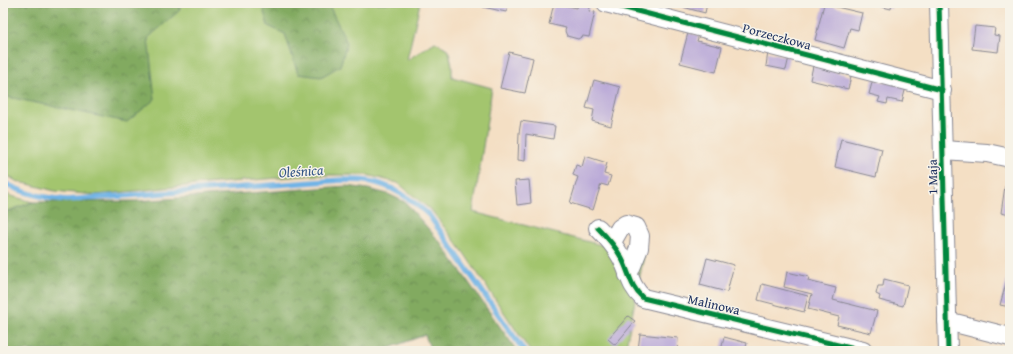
<svg xmlns="http://www.w3.org/2000/svg" width="1013" height="354" viewBox="0 0 1013 354" font-family="'Gentium Book Plus',serif">
<style>
.grass{fill:#a3c56e;stroke:#5f7a66}
.forest{fill:url(#forest-crowns);stroke:#4e6c60}
.lines{fill:none;stroke-linecap:round;stroke-linejoin:round}
.stream{stroke:#71b4e6;stroke-width:5.5}
.building{fill:#bbabd8}
.minor-casing{stroke:#888791;stroke-width:20}
.minor{stroke:#fff;stroke-width:18}
.cycleway-casing{stroke:#f7f3e8;stroke-width:8}
.cycleway{stroke:#00873e;stroke-width:5}
.labels{text-anchor:middle;stroke-width:3;stroke-linejoin:round;paint-order:stroke}
.street-label{font-size:13px;fill:#1b2f5e;stroke:#f7f3e8}
.water-label{font-size:14px;font-style:italic;fill:#355787;stroke:#f7f3e8}
</style>
<defs>
<pattern id="forest-crowns" width="20" height="18" patternUnits="userSpaceOnUse"><rect width="20" height="18" fill="#82aa61"/><path d="M2 6a3 3 0 1 1 6 0M12 15a3 3 0 1 1 6 0" fill="none" stroke="#6a8b53"/></pattern>
</defs>
<rect width="100%" height="100%" fill="#f7f3e8"/>
<filter id="ink" filterUnits="userSpaceOnUse"><feTurbulence type="fractalNoise" baseFrequency=".025" numOctaves="2"/><feDisplacementMap in="SourceGraphic" scale="8" xChannelSelector="R" yChannelSelector="G"/><feConvolveMatrix kernelMatrix="1 2 1 2 8 2 1 2 1" color-interpolation-filters="sRGB"/></filter>
<filter id="wash" filterUnits="userSpaceOnUse"><feTurbulence type="fractalNoise" baseFrequency=".012" numOctaves="4" result="noise"/><feDisplacementMap in="SourceGraphic" scale="16" xChannelSelector="R" yChannelSelector="G"/><feGaussianBlur stdDeviation="0.9" result="paint"/><feColorMatrix in="noise" values="0 0 0 0 0 0 0 0 0 0 0 0 0 0 0 0 0 1.4 0 .05"/><feComposite in="paint" operator="in"/></filter>
<g filter="url(#wash)">
<rect width="100%" height="100%" fill="#f4dfc4"/>
<g class="grass">
<path d="M3 3H420L407 60 435 42 448 49 452 65V77L492 88 473 212 644 256 625 351H530L464 253 432 211 398 183 367 175H316L204 184 95 195 55 191 16 181 3 173Z"/>
<path d="M3 191 11 196 33 202 3 213Z"/>
</g>
<g class="forest">
<path d="M3 3H179L180 10 148 38 155 99 127 122 3 96Z"/>
<path d="M266 3H328L347 43 340 66 321 77 298 74 285 34 268 26 264 12Z"/>
<path d="M347 186 368 189 388 194 405 202 441 243 517 351H431L425 335 381 351H3V213L33 202 137 201Z"/>
</g>
<g class="lines">
<path class="stream" d="M3 182C23 194 44 198 67 200L342 180C350 180 359 180 367 181 391 184 411 199 429 215L524 351"/>
</g>
<g id="blocks">
<g class="building">
<path d="M484 3H509L506 12 483 7Z"/>
<path d="M554 3 577 8 578 4 579 3 588 4 590 8 589 11 595 12 589 37 583 36 578 39 567 36 565 31 566 28 549 24Z"/>
<path d="M668 3H707L705 13Z"/>
<path d="M866 3H892L891 9Z"/>
<path d="M824 4 862 13 858 30 850 28 844 48 815 40Z"/>
<path d="M975 26 995 28 994 35 1000 36 998 52 972 49Z"/>
<path d="M688 33 699 35 697 41 722 47 716 72 680 63Z"/>
<path d="M509 52 533 58 525 93 500 88Z"/>
<path d="M768 52 789 57 786 70 766 66Z"/>
<path d="M813 66 851 76 848 89 810 80Z"/>
<path d="M873 79 906 87 902 102 888 99 887 104 878 102 880 97 869 94Z"/>
<path d="M594 80 620 87 611 126 592 121 594 110 586 108Z"/>
<path d="M521 121 555 126 553 139 526 134 525 161 518 160 519 133Z"/>
<path d="M841 139 882 149 876 177 835 167Z"/>
<path d="M585 156 607 163 604 174 611 176 608 186 601 184 593 210 570 203 578 177 573 175 576 165 582 167Z"/>
<path d="M529 180 531 203 517 205 515 181Z"/>
<path d="M1005 186 1010 187V215L1001 213Z"/>
<path d="M707 258 734 265 727 292 700 285Z"/>
<path d="M787 272 809 277 808 281 836 288 833 300 877 311 871 333 837 325 839 317 808 309 812 294 784 287Z"/>
<path d="M1009 272H1010V307L1000 305Z"/>
<path d="M884 279 908 285 903 306 879 300 880 296 876 294 878 286H883Z"/>
<path d="M762 284 808 296 804 312 758 300Z"/>
<path d="M628 316 635 321 615 345 608 339Z"/>
<path d="M640 334 678 338 677 351 638 350Z"/>
<path d="M724 337 747 343 745 351H721Z"/>
</g>
</g>
</g>
<g filter="url(#ink)">
<use href="#blocks" fill-opacity="0" stroke="#888791" stroke-width="1"/>
<g class="lines">
<g class="minor-casing">
<g id="minor">
<path d="M606 3 942 90"/>
<path d="M939 3 948 351"/>
<path d="M943 150 987 153 1010 158"/>
<path d="M598 228C607 237 615 246 621 257 630 273 629 285 643 298L863 351"/>
<path d="M612 242 620 228 626 224 636 227 640 236 639 248 628 275"/>
<path d="M947 321 1010 337"/>
</g>
</g>
<use href="#minor" class="minor"/>
<g class="cycleway-casing">
<g id="cycleway">
<path d="M606 3 942 90"/>
<path d="M939 3 948 351"/>
<path d="M598 228C607 237 615 246 621 257 630 273 629 285 643 298L863 351"/>
</g>
</g>
<use href="#cycleway" class="cycleway"/>
</g>
</g>
<g class="labels">
<g class="street-label">
<text transform="translate(777 36) rotate(15)" y="5">Porzeczkowa</text>
<text transform="translate(932 177) rotate(-91)" y="5">1 Maja</text>
<text transform="translate(714 304) rotate(13)" y="5">Malinowa</text>
</g>
<g class="water-label">
<text transform="translate(301 171) rotate(-4)" y="5">Oleśnica</text>
</g>
</g>
<rect width="1013" height="354" fill="none" stroke="#f7f3e8" stroke-width="16"/>
</svg>
